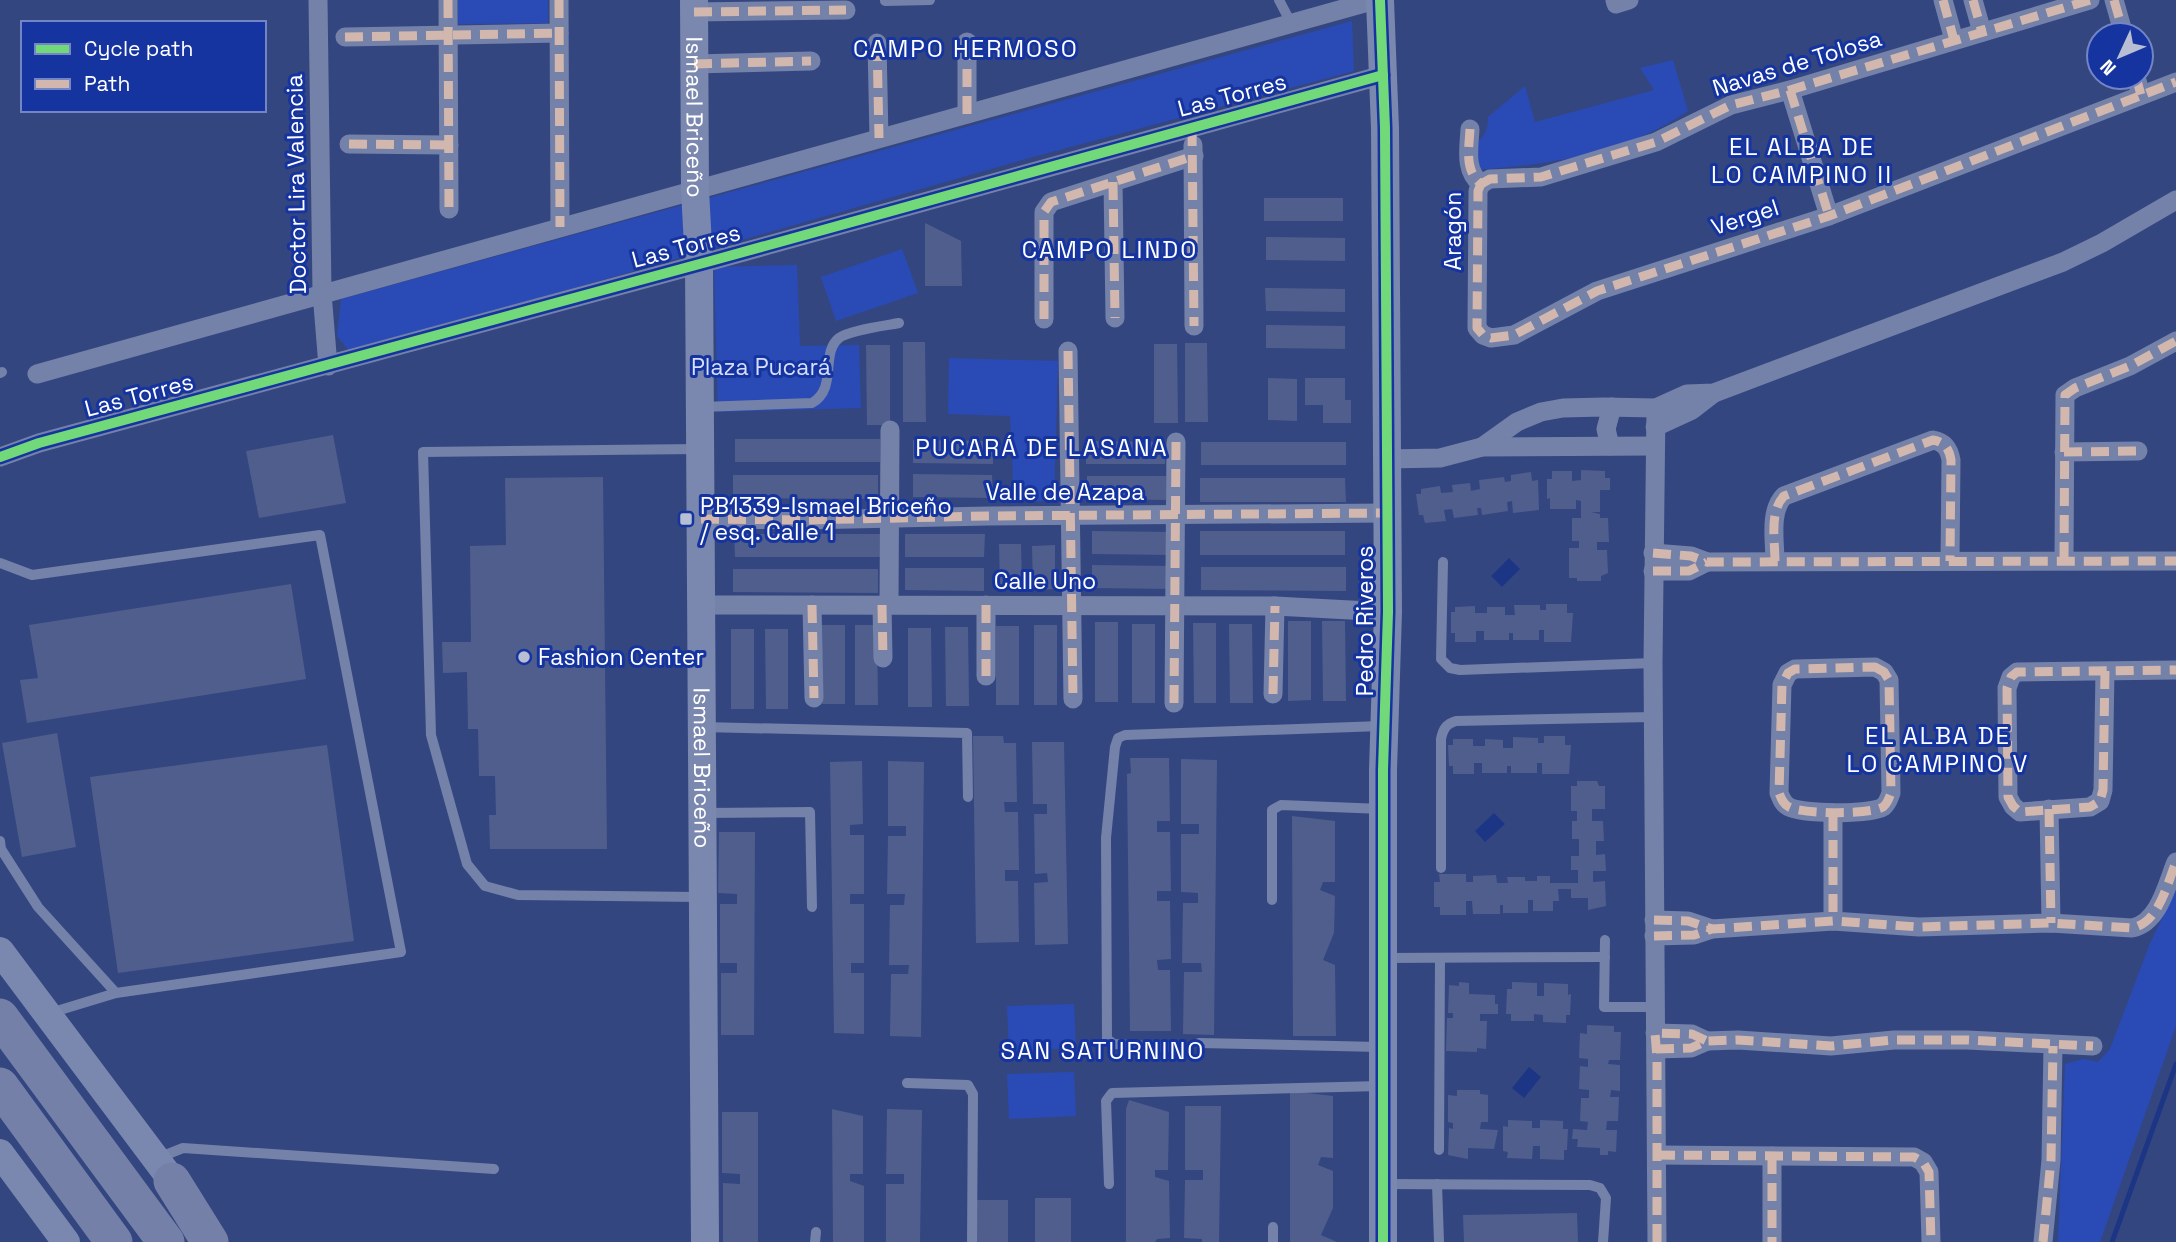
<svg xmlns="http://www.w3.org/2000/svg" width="2176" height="1242" viewBox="0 0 2176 1242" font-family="'Space Grotesk',sans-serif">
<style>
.green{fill:#2a4bb5}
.water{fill:#1d3585}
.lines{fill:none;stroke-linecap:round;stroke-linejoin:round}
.stream{stroke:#1d3585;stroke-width:5}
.building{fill:#505e8d}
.lane{stroke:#7481a9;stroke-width:10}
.street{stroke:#7481a9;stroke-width:19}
.secondary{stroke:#7a87ae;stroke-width:28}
.highway{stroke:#7480a8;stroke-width:37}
.quiet{stroke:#d1b7ad;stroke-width:9;stroke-dasharray:18 9;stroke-linecap:butt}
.cycleway-casing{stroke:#15349f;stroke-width:15}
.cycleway{stroke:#71d979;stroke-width:10}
.poi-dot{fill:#b8bed3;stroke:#15349f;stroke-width:2.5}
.labels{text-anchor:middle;stroke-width:6;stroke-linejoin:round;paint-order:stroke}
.street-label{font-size:23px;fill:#fff;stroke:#15349f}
.park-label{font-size:23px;fill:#d6dffd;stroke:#15349f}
.poi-label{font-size:23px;fill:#fff;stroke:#15349f;text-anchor:start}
.neighbourhood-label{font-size:24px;letter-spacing:2px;fill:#fff;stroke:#15349f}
</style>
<rect width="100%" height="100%" fill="#344680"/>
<g class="green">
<path d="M458 0H548V23L458 24Z"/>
<path d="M1352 21 1354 71 1033 157 350 352 337 336 341 299Z"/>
<path d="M1673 60 1688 111C1625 154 1551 164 1477 170L1476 143C1485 136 1488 130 1488 117L1525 86 1535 122 1654 90 1640 68Z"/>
<path d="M902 249 918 293 836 321 821 277Z"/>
<path d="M797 265 800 346 859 345 861 408 718 412 714 267Z"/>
<path d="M949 358 1058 361 1054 501 1014 502 1010 416 948 414Z"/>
<path d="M2176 888V1026L2100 1242H2058L2065 1064 2083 1059 2098 1062 2110 1049 2149 946Z"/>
<path d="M1074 1004 1076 1048 1009 1051 1007 1006Z"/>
<path d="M1074 1072 1076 1116 1009 1119 1007 1074Z"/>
</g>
<g class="water">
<path d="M1509 558 1520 569 1502 587 1491 576Z"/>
<path d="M1494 813 1505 824 1485 842 1475 831Z"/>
<path d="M1529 1067 1541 1077 1524 1098 1512 1088Z"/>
</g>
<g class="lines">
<path class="stream" d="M2112 1242 2176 1064"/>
</g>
<g class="building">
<rect x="1264" y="198" width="79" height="23"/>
<path d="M925 223 961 241 962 286H925Z"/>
<path d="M1266 237 1345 238V261L1266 260Z"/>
<path d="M1265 288 1345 289V312L1266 311Z"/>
<path d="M1266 325 1345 326V349L1266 348Z"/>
<path d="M903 342H925L926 422H903Z"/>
<path d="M1185 343H1207L1208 422H1185Z"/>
<path d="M1154 344H1177L1178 423H1154Z"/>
<path d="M866 345H890V425H867Z"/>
<path d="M1268 378 1297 379V421L1268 420Z"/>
<path d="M1305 378H1345V400H1351V423H1323V405H1305Z"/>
<path d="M333 435 346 503 259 518 246 451Z"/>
<rect x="735" y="439" width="145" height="23"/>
<path d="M913 440 993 441V464L913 463Z"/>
<path d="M1086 441 1165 442V464H1086Z"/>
<rect x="1201" y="442" width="145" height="23"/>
<path d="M1581 470 1605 471V478H1610V490H1600V512H1591L1600 514V518H1608L1609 542H1597V550H1607L1608 573 1601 576V581H1577V578H1569V548H1579V541H1572V518H1581V501L1576 500V509H1550V498L1547 499V479H1552V471H1572V481L1581 480Z"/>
<path d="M1531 472 1532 481 1538 480 1539 510 1513 513 1512 501 1507 502 1508 511 1482 515 1481 508H1477L1478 515 1454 518 1452 509 1444 510 1446 521 1425 523 1423 515H1419L1416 494H1421V489L1440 486 1441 493 1453 492 1452 485 1470 483 1471 491 1480 489 1479 480 1504 477 1505 482 1511 481V475Z"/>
<path d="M913 474 992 475 993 498 913 497Z"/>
<path d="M733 475H878V499L733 498Z"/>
<path d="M1087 476H1166V500L1087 499Z"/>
<path d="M603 477 607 849H490L489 815H496L495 776H479L478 729H468L467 672 443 673 442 642H471L470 546 506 545 505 478Z"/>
<path d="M1200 478H1345L1346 502H1200Z"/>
<path d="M1092 531 1172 532V555L1092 554Z"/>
<rect x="1200" y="531" width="145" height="24"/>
<path d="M734 534H880V557H735Z"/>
<path d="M905 534H985L984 557H905Z"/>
<path d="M999 544H1021L1022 588H1000Z"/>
<path d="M1055 545V589L1033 590 1032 546Z"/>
<path d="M1092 565 1171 566 1172 589 1092 588Z"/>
<path d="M1201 567H1346V591L1201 590Z"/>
<path d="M905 568H984V591L905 590Z"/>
<path d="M733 569H878V593L733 592Z"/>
<path d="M291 584 306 679 27 723 20 680 38 678 29 625Z"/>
<path d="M1546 604H1567V613H1573L1571 642H1544V630H1539V640H1513V633H1509V640H1484V631H1476V642H1455V633H1451V612H1455V607L1475 606V613H1487V607H1505V615H1515L1514 605H1540V610H1546Z"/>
<path d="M1288 621H1311V700L1288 701Z"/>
<path d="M1322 621H1345L1346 701H1323Z"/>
<rect x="1095" y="622" width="23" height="80"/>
<path d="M1193 623H1216V703H1194Z"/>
<rect x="1132" y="624" width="23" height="79"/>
<path d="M1229 624H1252L1253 703H1230Z"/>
<rect x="822" y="625" width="23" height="79"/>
<path d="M855 625H877L878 705H855Z"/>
<rect x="1034" y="625" width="23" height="80"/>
<rect x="996" y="626" width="23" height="79"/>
<path d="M945 627H968L969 706H946Z"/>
<path d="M908 628H931L932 707H908Z"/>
<rect x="731" y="629" width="23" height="80"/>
<path d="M765 629H788V709H766Z"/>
<path d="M57 733 76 847 22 857 2 743Z"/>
<path d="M973 736H1003L1004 743H1016L1017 802H1004L1005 812H1018L1019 870H1005V881H1018L1019 942 976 943Z"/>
<path d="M1544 736H1565V745H1571L1569 774H1542V763H1537V773H1511V766H1507V773H1482V763H1474V774H1453V766H1449L1448 745H1453V739H1473V746H1485V739L1503 740V748H1513V737L1538 738V743H1544Z"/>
<path d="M1032 742H1064L1068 944 1035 945 1034 883 1048 882 1047 873 1035 874 1034 814H1047V804H1033Z"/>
<path d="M327 745 354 941 118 973 90 777Z"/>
<path d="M1130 758H1169L1170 821H1157V832H1170L1171 891H1157V901H1170L1171 959 1157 960 1158 970H1170L1171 1031H1130L1127 774 1131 773Z"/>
<path d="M1181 759 1217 760 1214 1035 1183 1034 1184 972H1202L1201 963H1182L1183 903H1198V893L1181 892V834H1199V824H1181Z"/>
<path d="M862 761 863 824 850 825V835H864V894H850V904H864V963H851V973H864V1034L834 1033 830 762Z"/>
<path d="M888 761 924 762 921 1037 890 1036 891 974H908L909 965H889L890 905H904L905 894H887L888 836H906V826H888Z"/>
<path d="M1577 781H1597L1599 786H1605V809H1592V821H1603L1604 841H1596V855L1605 854 1606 871H1593V882L1605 881 1606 906 1588 910V898H1571V889H1558L1559 901H1553V911H1533V900H1528V913H1503V905H1500V914H1473L1472 901H1466V915H1440V907H1434V882H1440L1439 874H1466V882H1473V876L1496 875 1497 883H1508L1507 877H1525V881H1537V876H1550V883H1578V870H1571V856H1579V839H1572V821H1577V811H1571V786H1577Z"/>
<path d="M1292 816 1335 821V882H1323L1320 890 1335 896 1334 933 1323 960 1335 965 1336 1036H1293Z"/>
<path d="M719 832H755L754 1035H721V973H737V963H720V904H737V894L718 893Z"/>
<path d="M1459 982 1469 983V994L1495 995V1004H1498V1014H1480V1021H1487L1486 1049 1477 1048V1052L1446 1051 1447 1018H1453V1013H1448L1449 985 1459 986Z"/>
<path d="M1512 982 1537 983V996H1544V983L1568 984V995L1571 994 1570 1015H1566V1023L1543 1022V1015L1534 1014V1021H1511V1014H1506L1507 989H1512Z"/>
<path d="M1587 1025 1614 1026V1032H1621L1620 1060H1609L1608 1064 1620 1065V1091L1611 1090 1610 1097H1619L1618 1121H1607L1606 1130H1617L1616 1152 1608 1151V1155H1600V1148L1577 1147 1578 1139H1572L1573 1129 1587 1130 1588 1122 1580 1121 1581 1098H1589V1090L1579 1089 1580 1066 1588 1067V1059L1579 1058 1580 1033 1587 1034Z"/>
<path d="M1457 1090H1480V1094L1488 1095V1122H1481L1480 1129 1498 1130 1494 1149 1468 1148V1159L1448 1155 1449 1128 1453 1129V1123L1448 1122V1095L1457 1096Z"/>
<path d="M1290 1091 1333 1096V1158L1321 1157 1318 1165 1333 1171V1208L1321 1235 1337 1242H1290Z"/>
<path d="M1129 1100 1169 1112 1168 1170H1155V1177L1169 1181 1170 1238 1157 1239 1155 1242H1126V1109Z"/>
<path d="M1185 1106H1221L1219 1242H1202V1239L1184 1238 1185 1180H1203V1170H1185Z"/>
<path d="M832 1109 863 1116V1174H850V1181L864 1186V1242H833Z"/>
<path d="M887 1109 922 1110 920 1242H886V1184H904V1174H886Z"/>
<path d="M722 1112H758V1242H723V1183L740 1184V1174L722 1173Z"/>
<path d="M1508 1120 1532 1121V1128H1540V1120L1563 1121V1129H1568L1567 1150H1564V1160L1540 1159V1146H1533L1532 1159 1507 1158 1508 1152 1503 1151V1126L1508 1127Z"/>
<rect x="1035" y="1198" width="36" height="44"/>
<rect x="975" y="1200" width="33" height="42"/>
<path d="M1577 1213 1578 1242H1464L1463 1215Z"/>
</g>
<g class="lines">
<g class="lane">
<path d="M1279 0 1291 23"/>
<path d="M885 1 930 0"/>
<path d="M0 373 2 372"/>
<path d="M701 407 812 403C838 388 820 353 839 338 850 330 884 326 899 323"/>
<path d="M1443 562 1441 659 1450 668 1460 670 1653 663"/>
<path d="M0 563 32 575 320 535 401 952 116 993 38 907 1 849 0 841"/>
<path d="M703 727 967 733 968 797"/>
<path d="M703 813 810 812 812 907"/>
<path d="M1441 868V739C1443 729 1446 724 1456 721L1653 717"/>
<path d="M699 897 518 895 485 886 467 864 431 735 423 452 699 449"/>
<path d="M1272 900V810L1281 805 1382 809"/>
<path d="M1605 940 1604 1007H1654"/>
<path d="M1385 958 1605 957"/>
<path d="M50 1013 116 993"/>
<path d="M1199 1043 1379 1047"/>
<path d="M1167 1047 1114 1044 1107 1039 1106 838 1115 747 1118 738 1125 735 1381 726"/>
<path d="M907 1083 968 1085 973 1094 972 1242"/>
<path d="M1439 1150 1440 958"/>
<path d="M158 1158 183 1148 494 1169"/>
<path d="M1109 1184 1106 1101 1112 1093 1380 1086"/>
<path d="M1384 1184 1590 1185 1600 1188 1606 1198 1603 1242"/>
<path d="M1437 1184 1439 1242"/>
<path d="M1273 1227V1242"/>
<path d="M815 1242 816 1232"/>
</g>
<g class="street">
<path d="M318 0 322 293 328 366"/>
<path d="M448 0 449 209"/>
<path d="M559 0 560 227"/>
<path d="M1615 0 1616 4 1629 0"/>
<path d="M1943 0 1954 40"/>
<path d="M1973 0 1982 32"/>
<path d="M2114 0 2124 35"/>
<path d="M694 12 846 10"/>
<path d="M345 37 559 33"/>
<path d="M967 42V114"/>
<path d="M877 43 879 138"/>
<path d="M694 64 811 61"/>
<path d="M2136 77 2141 95"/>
<path d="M1790 90 1829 216"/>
<path d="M1470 129C1469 149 1464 170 1481 184"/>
<path d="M349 144 449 145"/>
<path d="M1193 145 1194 326"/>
<path d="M1113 182 1115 318"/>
<path d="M1481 184 1478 191 1477 328 1483 335 1491 338 1514 335 1597 291 1829 216 2176 82"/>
<path d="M1481 184 1490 179 1541 177 1656 142 1731 105 1790 90 2090 0"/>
<path d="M1044 319V212L1051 202 1194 156"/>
<path d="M1068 351 1073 699"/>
<path d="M37 374 1375 0"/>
<path d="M1656 408 1653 663 1657 1242"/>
<path d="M1655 427 1692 410 1714 393"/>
<path d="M1610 446 1606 429 1612 407"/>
<path d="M1482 447 1517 422 1541 412 1563 408 1604 407 1656 408 1687 394 1714 393 2063 262 2102 243 2176 200"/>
<path d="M2064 452 2138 451"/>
<path d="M0 457 39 443 718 259 1383 75"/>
<path d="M1387 459 1440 458 1482 447 1655 446"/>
<path d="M701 519 805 520 988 516 1387 513"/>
<path d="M1653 553 1691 556 1707 562 2176 561"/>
<path d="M2064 560 2065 395 2075 388 2130 366 2176 341"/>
<path d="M1775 561C1775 542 1769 511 1784 496L1933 440C1944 442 1949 448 1951 460L1950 561"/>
<path d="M1653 571H1689L1707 562"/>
<path d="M701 605 1275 606 1388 612"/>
<path d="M812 605 814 698"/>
<path d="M882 605 883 658"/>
<path d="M889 605 890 430"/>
<path d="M986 605V676"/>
<path d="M1875 667 1884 672 1889 680 1891 793C1889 798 1888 803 1883 807 1870 815 1802 814 1789 807 1783 804 1781 798 1779 793L1782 685 1788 673 1795 669Z"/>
<path d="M2105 671 2103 790 2100 801 2090 807 2020 812 2013 806 2008 797 2007 688 2011 677 2017 672 2176 670"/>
<path d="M1273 694 1275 606"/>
<path d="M1174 703 1176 442"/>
<path d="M2049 809 2051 923"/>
<path d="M1833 813V921"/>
<path d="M1654 920 1688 921 1712 929"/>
<path d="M1654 936 1694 935 1712 929 1833 921 1919 927 2051 923 2132 928C2159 923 2167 884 2176 862"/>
<path d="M1655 1033 1692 1034 1707 1041"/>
<path d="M1656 1049 1691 1048 1707 1041 1738 1040 1831 1046 1894 1040H1967L2093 1046"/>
<path d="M1657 1155 1914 1157 1923 1162 1929 1172 1931 1242"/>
<path d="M1772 1156V1242"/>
<path d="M2043 1242 2051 1160 2053 1046"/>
</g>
<g class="secondary">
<path id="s1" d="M694 0 695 190 699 264 705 1242"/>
<path d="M1380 0 1385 128 1388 612 1383 770V1242"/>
<path d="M0 951 183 1195"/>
<path d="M0 1153 66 1242"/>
</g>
<g class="highway">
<path d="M0 1017 166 1242"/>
<path d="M0 1086 114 1242"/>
<path d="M172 1181 210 1242"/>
</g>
<g class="quiet">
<path d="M448 0 449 209"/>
<path d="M559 0 560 227"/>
<path d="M1943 0 1954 40"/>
<path d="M1973 0 1982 32"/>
<path d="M2114 0 2124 35"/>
<path d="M694 12 846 10"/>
<path d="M345 37 559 33"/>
<path d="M967 42V114"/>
<path d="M877 43 879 138"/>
<path d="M694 64 811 61"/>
<path d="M2136 77 2141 95"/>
<path d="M1790 90 1829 216"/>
<path d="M1192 128 1194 326"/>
<path d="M1470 129C1469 149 1464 170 1481 184"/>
<path d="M349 144 449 145"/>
<path d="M1113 182 1115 318"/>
<path d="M1481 184 1478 191 1477 328 1483 335 1491 338 1514 335 1597 291 1829 216 2176 82"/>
<path d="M1481 184 1490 179 1541 177 1656 142 1731 105 1790 90 2090 0"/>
<path d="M1044 319V212L1051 202 1194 156"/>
<path d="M1068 351 1073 699"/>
<path d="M2064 452 2138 451"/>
<path d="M701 519 805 520 988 516 1387 513"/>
<path d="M1653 553 1691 556 1707 562 2176 561"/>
<path d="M2064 560 2065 395 2075 388 2130 366 2176 341"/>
<path d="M1775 561C1775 542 1769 511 1784 496L1933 440C1944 442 1949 448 1951 460L1950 561"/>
<path d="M1653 571H1689L1707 562"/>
<path d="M812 605 814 698"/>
<path d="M882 605 883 658"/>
<path d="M986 605V676"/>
<path d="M1875 667 1884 672 1889 680 1891 793C1889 798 1888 803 1883 807 1870 815 1802 814 1789 807 1783 804 1781 798 1779 793L1782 685 1788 673 1795 669Z"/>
<path d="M2105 671 2103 790 2100 801 2090 807 2020 812 2013 806 2008 797 2007 688 2011 677 2017 672 2176 670"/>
<path d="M1273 694 1275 606"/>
<path d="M1174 703 1176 442"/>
<path d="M2049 809 2051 923"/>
<path d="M1833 813V921"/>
<path d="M1654 920 1688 921 1712 929"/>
<path d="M1654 936 1694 935 1712 929 1833 921 1919 927 2051 923 2132 928C2159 923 2167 884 2176 862"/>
<path d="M1656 1049 1691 1048 1707 1041 1738 1040 1831 1046 1894 1040H1967L2093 1046"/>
<path d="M1657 1155 1914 1157 1923 1162 1929 1172 1931 1242"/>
<path d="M1772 1156V1242"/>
<path d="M1657 1242V1058L1655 1033 1692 1034 1707 1041"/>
<path d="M2043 1242 2051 1160 2053 1046"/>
</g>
<g class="cycleway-casing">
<g id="cycleway">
<path d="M1380 0 1385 128 1388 612 1383 770V1242"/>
<path d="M0 457 39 443 718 259 1383 75"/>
</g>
</g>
<use href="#cycleway" class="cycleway"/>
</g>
<g class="poi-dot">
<rect x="679" y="512" width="14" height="14" rx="3.5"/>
<circle cx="524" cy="657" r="7"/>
</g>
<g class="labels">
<g class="street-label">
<text transform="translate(1797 63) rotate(-17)" y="8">Navas de Tolosa</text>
<text transform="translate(1232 95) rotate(-15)" y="8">Las Torres</text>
<text dy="8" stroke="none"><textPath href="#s1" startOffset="117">Ismael Briceño</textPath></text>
<text transform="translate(296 184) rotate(-91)" y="8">Doctor Lira Valencia</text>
<text transform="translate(1745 217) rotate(-18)" y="8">Vergel</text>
<text transform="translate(1453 231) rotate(-90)" y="8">Aragón</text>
<text transform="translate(686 246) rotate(-15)" y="8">Las Torres</text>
<text transform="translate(139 395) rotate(-15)" y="8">Las Torres</text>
<text x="1065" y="500">Valle de Azapa</text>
<text x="1045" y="589">Calle Uno</text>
<text transform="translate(1365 621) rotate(-90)" y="8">Pedro Riveros</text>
<text dy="8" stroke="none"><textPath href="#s1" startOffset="768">Ismael Briceño</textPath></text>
</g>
<g class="park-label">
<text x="761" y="375">Plaza Pucará</text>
</g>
<g class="poi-label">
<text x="700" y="514">PB1339-Ismael Briceño<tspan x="700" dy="26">/ esq. Calle 1</tspan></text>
<text x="538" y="665">Fashion Center</text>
</g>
<g class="neighbourhood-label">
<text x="966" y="57">CAMPO HERMOSO</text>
<text x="1802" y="155">EL ALBA DE<tspan x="1802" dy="28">LO CAMPINO II</tspan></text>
<text x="1110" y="258">CAMPO LINDO</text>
<text x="1042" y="456">PUCARÁ DE LASANA</text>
<text x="1938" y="744">EL ALBA DE<tspan x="1938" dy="28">LO CAMPINO V</tspan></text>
<text x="1103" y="1059">SAN SATURNINO</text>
</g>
</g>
<rect x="21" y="21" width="245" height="91" fill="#15349f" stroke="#7385c5" stroke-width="2"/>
<rect x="35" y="44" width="35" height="10" fill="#71d979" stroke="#7385c5" stroke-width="2"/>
<text x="84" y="56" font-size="21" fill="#ffffff">Cycle path</text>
<rect x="35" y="79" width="35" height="10" fill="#d1b7ad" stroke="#7385c5" stroke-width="2"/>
<text x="84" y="91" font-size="21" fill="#ffffff">Path</text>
<g transform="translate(2120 56) rotate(226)"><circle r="33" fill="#15349f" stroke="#7385c5" stroke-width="2"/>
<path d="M0-5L12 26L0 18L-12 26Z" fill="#b8bed3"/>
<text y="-10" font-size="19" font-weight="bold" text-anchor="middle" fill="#ffffff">N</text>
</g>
</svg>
